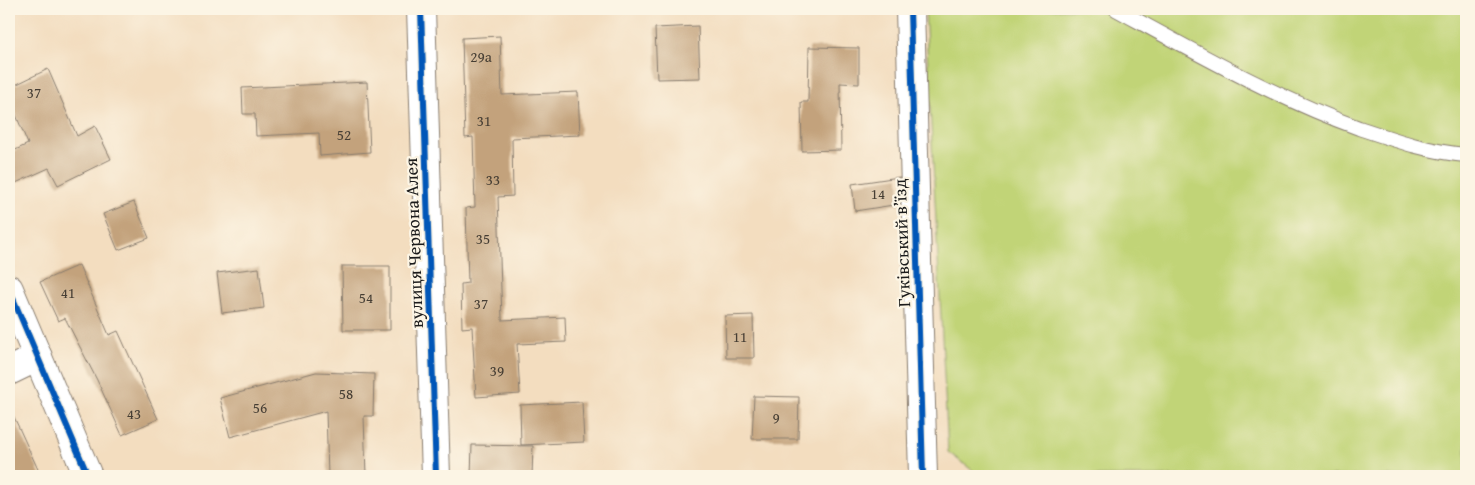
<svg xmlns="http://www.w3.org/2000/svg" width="1475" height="485" viewBox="0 0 1475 485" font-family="'Gentium Book Plus',serif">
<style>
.green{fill:#c1d477;stroke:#6e784a}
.building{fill:#c3a27b}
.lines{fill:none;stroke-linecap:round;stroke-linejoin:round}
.lane-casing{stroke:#887c6e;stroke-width:16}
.street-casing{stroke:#887c6e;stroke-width:30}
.lane{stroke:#fff;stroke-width:14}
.street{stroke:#fff;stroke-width:28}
.cycleway-casing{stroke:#fcf5e5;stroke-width:9}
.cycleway{stroke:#0057b8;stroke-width:6}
.labels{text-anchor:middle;stroke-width:4.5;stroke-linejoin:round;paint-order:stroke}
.number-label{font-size:15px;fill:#463e34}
.street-label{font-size:18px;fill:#1c1c1c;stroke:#fcf5e5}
</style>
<rect width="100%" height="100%" fill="#fcf5e5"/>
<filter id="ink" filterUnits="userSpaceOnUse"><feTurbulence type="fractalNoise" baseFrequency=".02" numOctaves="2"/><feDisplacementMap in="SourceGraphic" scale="10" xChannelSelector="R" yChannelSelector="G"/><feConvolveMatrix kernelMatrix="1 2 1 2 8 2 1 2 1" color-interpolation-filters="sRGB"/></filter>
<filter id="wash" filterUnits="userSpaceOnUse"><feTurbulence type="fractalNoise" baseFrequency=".0096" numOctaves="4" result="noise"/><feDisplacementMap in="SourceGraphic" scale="20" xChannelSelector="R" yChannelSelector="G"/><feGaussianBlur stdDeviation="1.12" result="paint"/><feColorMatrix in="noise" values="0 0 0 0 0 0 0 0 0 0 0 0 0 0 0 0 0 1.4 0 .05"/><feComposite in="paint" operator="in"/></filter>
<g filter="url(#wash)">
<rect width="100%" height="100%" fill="#f3ddbf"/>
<path class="green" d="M925 9H1466V476H980L948 452Z"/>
<g id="blocks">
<g class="building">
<path d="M698 26 700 78 657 79 655 28Z"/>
<path d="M500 36 502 95 578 92 580 135 512 138 513 196 498 197 502 320 565 317 566 342 517 344 520 394 476 397 472 327 462 328 461 284 468 283 466 208 475 207 473 137 465 138 462 38Z"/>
<path d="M809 47 859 48V84L840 83 841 150 802 151 801 102H808Z"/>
<path d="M48 69 77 136 95 126 111 159 58 185 49 168 9 186V153L28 144 9 98V88Z"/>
<path d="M367 82 370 152 320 156 319 133 256 136 255 114H243L242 88Z"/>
<path d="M899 177 900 204 855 211 852 184Z"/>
<path d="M134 202 149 238 118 250 103 214Z"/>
<path d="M79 265 109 335 118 331 158 419 122 435 97 380 65 318 58 321 40 282Z"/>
<path d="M342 266H390V330H343Z"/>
<path d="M259 268 264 308 222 313 217 273Z"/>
<path d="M753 315 754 358H726L725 316Z"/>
<path d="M316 372 374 374 373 416H364L366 476H328L326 411 230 437 220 398Z"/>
<path d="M754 396 799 397 798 439H752Z"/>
<path d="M582 402 584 442 521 445 520 405Z"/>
<path d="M9 406 41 476H9Z"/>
<path d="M472 445 533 446 532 476H471Z"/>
</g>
</g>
</g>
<g filter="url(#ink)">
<use href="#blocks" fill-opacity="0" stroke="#887c6e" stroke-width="1"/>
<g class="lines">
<g class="lane-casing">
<path id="lane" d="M1116 9C1195 52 1274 97 1359 128 1395 140 1429 152 1466 155"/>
</g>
<g class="street-casing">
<g id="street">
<path d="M421 9 436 476"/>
<path d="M910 9 923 476"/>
<path d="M9 289 88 476"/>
<path d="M9 371 38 357"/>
</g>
</g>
<use href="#lane" class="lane"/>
<use href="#street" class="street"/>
<g class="cycleway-casing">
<g id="cycleway">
<path d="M421 9 436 476"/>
<path d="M910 9 923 476"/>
<path d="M9 289 88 476"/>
</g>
</g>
<use href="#cycleway" class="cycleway"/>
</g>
</g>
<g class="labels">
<g class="number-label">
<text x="481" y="62">29а</text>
<text x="34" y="98">37</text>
<text x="484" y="126">31</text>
<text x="344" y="140">52</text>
<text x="493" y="185">33</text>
<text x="878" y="199">14</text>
<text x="483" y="244">35</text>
<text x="68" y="298">41</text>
<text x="366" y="303">54</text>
<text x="481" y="309">37</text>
<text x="740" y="342">11</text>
<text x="497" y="376">39</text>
<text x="346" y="399">58</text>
<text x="260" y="413">56</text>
<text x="134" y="419">43</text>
<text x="776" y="423">9</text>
</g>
<g class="street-label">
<text transform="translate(414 243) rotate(-92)" y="6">вулиця Червона Алея</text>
<text transform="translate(902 243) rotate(-92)" y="6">Гуківський в’їзд</text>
</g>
</g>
<rect width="1475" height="485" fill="none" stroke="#fcf5e5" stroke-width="30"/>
</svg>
